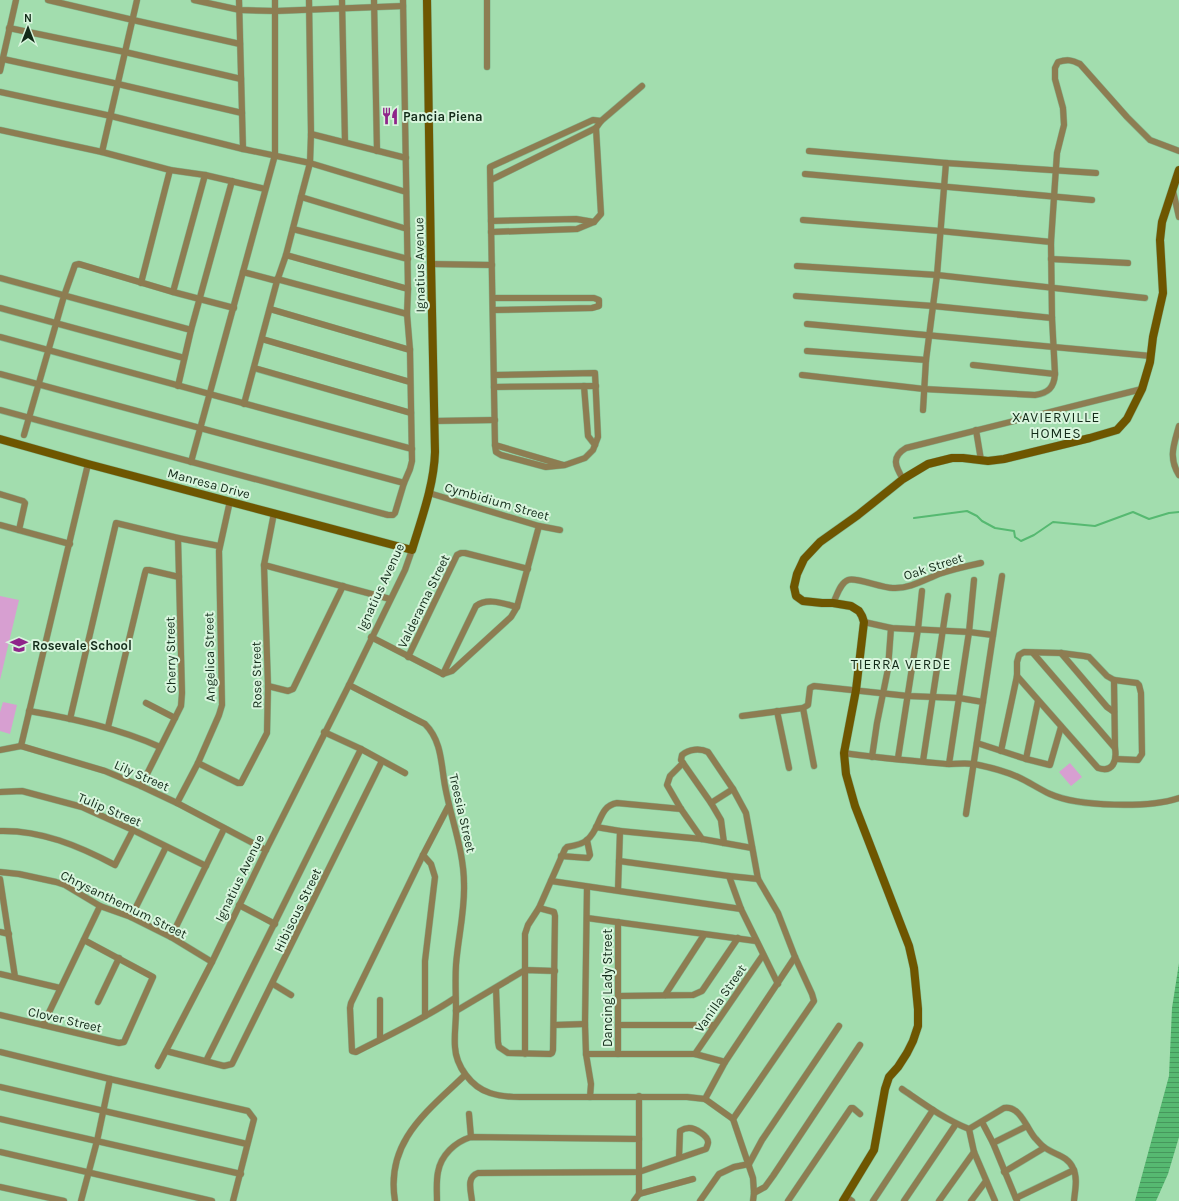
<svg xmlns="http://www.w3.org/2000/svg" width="1179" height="1201" viewBox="0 0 1179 1201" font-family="Karla,sans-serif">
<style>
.green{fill:#d79fd1}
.water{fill:url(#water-rules)}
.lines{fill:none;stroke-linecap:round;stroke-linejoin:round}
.stream{stroke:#56b971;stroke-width:2}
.street-casing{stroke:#85b990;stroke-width:7}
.secondary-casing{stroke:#85b990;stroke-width:9}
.street{stroke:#8d7d52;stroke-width:6}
.secondary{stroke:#6e5600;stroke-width:8}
.labels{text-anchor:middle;stroke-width:4;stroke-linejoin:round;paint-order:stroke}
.poi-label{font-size:13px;font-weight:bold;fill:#132b19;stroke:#d8f5dd;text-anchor:start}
.street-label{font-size:13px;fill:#132b19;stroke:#d8f5dd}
.neighbourhood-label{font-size:14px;letter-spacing:1px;fill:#132b19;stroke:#d8f5dd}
</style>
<defs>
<pattern id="water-rules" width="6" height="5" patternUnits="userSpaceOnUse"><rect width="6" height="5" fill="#56b971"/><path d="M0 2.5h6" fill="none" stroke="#46975c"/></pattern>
</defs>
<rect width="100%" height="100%" fill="#a2ddae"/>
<g class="green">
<path d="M0 596 19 600 0 680Z"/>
<path d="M3 702 17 705 10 734 0 731V712Z"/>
<path d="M1070 763 1082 777 1071 786 1059 772Z"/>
</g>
<path class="water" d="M1179 963V1137L1168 1174 1156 1201H1135L1169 1076 1172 1008Z"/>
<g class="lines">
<path class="stream" d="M914 518 967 511 977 516 982 521 995 528 1014 531 1015 537 1021 541 1034 535 1053 522 1095 526 1133 512 1149 519 1169 513 1179 512"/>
<g class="street-casing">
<g id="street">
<path d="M48 0 133 20 240 44"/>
<path d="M194 0 240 10 276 11 403 6"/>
<path d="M239 0 243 149"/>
<path d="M342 0 345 142"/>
<path d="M374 0 377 151"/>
<path d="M487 0V67"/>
<path d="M9 28 125 52 241 79"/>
<path d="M3 59 118 84 242 113"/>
<path d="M0 71 16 0"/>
<path d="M0 92 111 116 243 149 310 163 406 192"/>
<path d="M0 130 102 152 170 170 205 175 265 189"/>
<path d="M311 134 406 158"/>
<path d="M809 151 946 163 1096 173"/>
<path d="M102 152 137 0"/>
<path d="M805 174 1092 200"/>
<path d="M491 180 596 128 601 121 642 86"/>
<path d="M1173 191 1179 217"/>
<path d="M301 197 407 229"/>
<path d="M803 220 940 231 1051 242"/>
<path d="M491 221 576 219 594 222"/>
<path d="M293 229 408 259"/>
<path d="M491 232 577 229 594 222 601 214 596 128"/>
<path d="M286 255 408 289"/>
<path d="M1051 259 1128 263"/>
<path d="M431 264 492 265"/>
<path d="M797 266 937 275 1145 298"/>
<path d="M243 272 277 281"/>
<path d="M0 278 191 330"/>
<path d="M277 279 407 314"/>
<path d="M141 283 170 170"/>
<path d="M173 292 205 175"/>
<path d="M796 296 933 306 1052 318"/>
<path d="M493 298H594L599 300V306L592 308 493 310"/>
<path d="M0 308 184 358"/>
<path d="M270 309 410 350"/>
<path d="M807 324 1151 356"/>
<path d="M0 337 412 449"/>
<path d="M262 339 410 382"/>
<path d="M807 351 926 360"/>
<path d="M973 365 1055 374"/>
<path d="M254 368 411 413"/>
<path d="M0 374 404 483"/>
<path d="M494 375 595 373 598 437 593 450 585 458 565 465 546 467 501 455 496 452 495 445 490 167 593 120 601 121"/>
<path d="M802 375 924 389 1035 395C1048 393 1054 388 1055 374L1052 318 1051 242 1057 153 1064 125 1063 108 1055 79V68L1058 62C1067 59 1072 60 1080 64L1127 117 1150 140 1179 151"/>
<path d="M178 386 191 330 232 181"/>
<path d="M584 386 588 436 595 445"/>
<path d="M494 387 596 386"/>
<path d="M244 404 277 281 286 255 301 197 310 163 311 134 309 0"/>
<path d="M0 410 388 515H393L395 513 404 483 410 469 412 461 410 350 407 314 408 289 403 0"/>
<path d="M923 410 926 360 937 275 946 163"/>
<path d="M434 421 495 420"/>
<path d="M1179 426C1174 444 1168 458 1179 475"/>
<path d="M976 430 981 460"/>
<path d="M24 435 64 296 75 265 79 264 173 292 234 308"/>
<path d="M495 445 563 465"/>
<path d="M191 462 275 155V0"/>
<path d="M903 479C895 466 891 457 906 448L1142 389"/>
<path d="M429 493 539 526 560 530"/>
<path d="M0 494 23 501 25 503 19 530"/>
<path d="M0 525 70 544"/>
<path d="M264 565 390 599"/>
<path d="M833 603C837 596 840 583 848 580 856 577 881 588 893 588 909 589 924 580 939 574 953 569 967 566 981 563"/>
<path d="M864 622 891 628 969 632 993 635"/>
<path d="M371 637 443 674"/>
<path d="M1061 653 1107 707 1114 712"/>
<path d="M408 657 457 555 461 553H465L528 569"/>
<path d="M443 674 452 671 511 617 517 607 539 526"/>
<path d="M443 674 476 606C488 597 504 604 517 607"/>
<path d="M1017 676 1098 768C1113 773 1117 761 1115 748L1033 653"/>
<path d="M349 685 425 724C442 741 441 764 445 786 451 819 464 851 464 884 465 911 458 938 456 965 455 981 456 996 456 1011 456 1023 454 1035 455 1047 456 1066 471 1087 490 1093 499 1096 509 1097 520 1097H687L705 1099 733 1119 753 1178 754 1193 753 1201"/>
<path d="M268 686 288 691 293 689 343 586"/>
<path d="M146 703 175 718"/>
<path d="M803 708 814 766"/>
<path d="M29 711C74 719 118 728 160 747"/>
<path d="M777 711 789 768"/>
<path d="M742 716 803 708 808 705 810 688 814 686 908 696 959 698 983 702"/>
<path d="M70 719 116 523 178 538 219 546"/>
<path d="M108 727 145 573 146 570H149L179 577"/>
<path d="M324 732 361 749 405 773"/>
<path d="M977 743 1026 759 1050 765 1061 727"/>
<path d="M21 746 88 464"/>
<path d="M1115 748 1114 680 1137 683 1139 685 1141 693 1142 754 1138 760 1116 759"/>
<path d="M0 750 21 746 105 771 141 786 177 803 266 850"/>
<path d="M1001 751 1017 676V662L1019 655 1024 652 1061 653 1084 656 1089 657 1107 676 1114 680"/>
<path d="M844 753C878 758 913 761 947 764 956 764 965 763 974 764 989 767 1005 771 1018 777 1029 782 1039 789 1050 794 1079 807 1149 808 1179 798"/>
<path d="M872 757 877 723 888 669 891 628"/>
<path d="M898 758 918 629 922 591"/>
<path d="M1026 759 1038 701"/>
<path d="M923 761 948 596"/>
<path d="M198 763 238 783H241L267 733 268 686 264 565 274 513"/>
<path d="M683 763 711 803 721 820 724 843"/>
<path d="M949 764 969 632 974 580"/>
<path d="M141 786 181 706 182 693 178 538"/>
<path d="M0 792 22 791 82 807 133 830 206 866"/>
<path d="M177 803 198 763 219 715 222 705 219 551 230 501"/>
<path d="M711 803 733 789"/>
<path d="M448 807 423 855 351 1003 350 1008 352 1051 356 1052C389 1035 424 1019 455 998"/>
<path d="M966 814 1002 576"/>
<path d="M596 827 620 831 702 839 752 848"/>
<path d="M0 831C41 830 79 846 115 865L133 830"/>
<path d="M702 839 681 809 667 785 670 776 683 763 681 760 682 755C689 749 700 748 708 752L733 789 746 813 758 879 778 913 795 957"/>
<path d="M423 855 431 864 435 877 425 961V1016"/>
<path d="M561 856 588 858 590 855 587 840"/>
<path d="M619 861 729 876 758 879"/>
<path d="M0 872 19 874 56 882 65 885 100 906 131 917 171 937 212 962"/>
<path d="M729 876 741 909 778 984"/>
<path d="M0 879 15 977"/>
<path d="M551 881 741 909"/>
<path d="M587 887 585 1024 586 1054 591 1084 590 1097"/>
<path d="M618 890 620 831"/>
<path d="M239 905 275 924"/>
<path d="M539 908 565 849 567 847C573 846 583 844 587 840 601 829 598 806 617 803L681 809"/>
<path d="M131 917 166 847"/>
<path d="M587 918 756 941"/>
<path d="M0 932 9 934"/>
<path d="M171 937 224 829"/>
<path d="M0 974 60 988"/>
<path d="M273 984 291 995"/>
<path d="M496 988 498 1042 499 1047 508 1053 550 1054 552 1053 553 1050 555 916 554 912 539 908 528 925 525 934V1054"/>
<path d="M665 995 704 935"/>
<path d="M619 996 693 995 702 991 738 938"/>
<path d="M380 1000V1039"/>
<path d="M98 1002 119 958"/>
<path d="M456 1011 525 970 555 971"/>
<path d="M0 1015 119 1043 124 1042 153 977 84 940"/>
<path d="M43 1025 100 906"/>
<path d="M554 1025 585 1024"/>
<path d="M618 1025H714"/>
<path d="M166 1051 224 1066 232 1064 382 761"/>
<path d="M0 1052 110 1079 248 1111 254 1119 233 1201"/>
<path d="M586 1054H695L725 1062"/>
<path d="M618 1054V922"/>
<path d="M695 1054 763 955"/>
<path d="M206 1061 361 749"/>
<path d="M158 1066 212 962 266 850 349 685 405 570 412 550"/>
<path d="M0 1087 247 1144"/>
<path d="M902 1089C924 1104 944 1119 969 1129"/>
<path d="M705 1099 725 1062 795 957 812 994 814 1001 733 1119"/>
<path d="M469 1114 471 1137"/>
<path d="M0 1119 241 1174"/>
<path d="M982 1122 993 1143 1017 1201"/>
<path d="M969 1129 1004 1108C1020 1105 1027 1129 1035 1138 1038 1141 1041 1145 1044 1147 1054 1155 1067 1155 1073 1168 1078 1178 1075 1190 1074 1201"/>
<path d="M969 1129 974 1152 995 1201"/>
<path d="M993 1143 1027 1126"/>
<path d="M0 1152 212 1201"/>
<path d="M1004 1172 1044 1148"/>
<path d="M0 1187 64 1201"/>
<path d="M754 1193 765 1187 773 1176 860 1045"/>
<path d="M639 1194 693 1179"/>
<path d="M846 1197 852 1201"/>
<path d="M1016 1198 1074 1170"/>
<path d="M81 1201 97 1141 110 1079"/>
<path d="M395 1201C385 1141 428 1111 465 1075"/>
<path d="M437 1201C437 1192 436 1182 438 1172 441 1155 455 1142 471 1137L639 1139"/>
<path d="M472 1201C471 1191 466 1177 478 1173L639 1172 706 1149C706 1149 708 1144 708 1143 709 1136 695 1128 689 1128 685 1128 683 1129 680 1131L679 1158"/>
<path d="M634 1201 639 1194V1096"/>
<path d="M700 1201 719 1174 734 1167 749 1164 762 1140 839 1026"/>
<path d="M788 1201 851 1108H853L860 1114"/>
<path d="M873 1201 933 1110"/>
<path d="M904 1201 956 1124"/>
<path d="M939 1201 974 1152"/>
<path d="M971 1201 986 1181"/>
</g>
</g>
<g class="secondary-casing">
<g id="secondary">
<path d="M0 439 88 464 412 550C422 517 434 485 435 452L431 264 427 0"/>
<path d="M843 1201 874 1150 885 1089 889 1077 898 1067 907 1053 913 1041 918 1026V1009L914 968 909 946 855 806 846 774 844 753 856 690 864 622 862 616 859 611 851 606 833 603H822L803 601 796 596 794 587 797 574 804 559 820 542 858 515 903 479 928 464 952 458H963L988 461 1004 459 1090 438 1117 430 1127 419 1142 389 1150 362 1153 337 1163 293 1160 240 1162 222 1179 170"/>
</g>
</g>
<use href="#street" class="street"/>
<use href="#secondary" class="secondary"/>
</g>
<defs>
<g id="restaurant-bare" transform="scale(1.38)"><path d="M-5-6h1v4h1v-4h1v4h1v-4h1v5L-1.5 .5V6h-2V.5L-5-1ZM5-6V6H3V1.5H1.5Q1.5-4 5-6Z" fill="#8f258a" stroke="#d8f5dd" stroke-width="2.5" paint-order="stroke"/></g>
<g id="school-bare" transform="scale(1.38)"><path d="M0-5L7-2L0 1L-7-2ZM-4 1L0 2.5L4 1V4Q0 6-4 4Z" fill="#8f258a" stroke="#d8f5dd" stroke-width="2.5" paint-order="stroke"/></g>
</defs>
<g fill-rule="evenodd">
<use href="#restaurant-bare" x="390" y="116"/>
<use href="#school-bare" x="19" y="645"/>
</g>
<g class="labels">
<g class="poi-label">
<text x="403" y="121">Pancia Piena</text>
<text x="32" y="650">Rosevale School</text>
</g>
<g class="street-label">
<text transform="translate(419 265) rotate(-91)" y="5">Ignatius Avenue</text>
<text transform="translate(209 483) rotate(15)" y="5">Manresa Drive</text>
<text transform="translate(497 501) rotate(16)" y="5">Cymbidium Street</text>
<text transform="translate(933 566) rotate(-18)" y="5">Oak Street</text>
<text transform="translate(380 587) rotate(-65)" y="5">Ignatius Avenue</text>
<text transform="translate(423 601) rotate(-64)" y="5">Valderama Street</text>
<text transform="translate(170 655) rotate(-91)" y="5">Cherry Street</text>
<text transform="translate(209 657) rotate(-91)" y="5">Angelica Street</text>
<text transform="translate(256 675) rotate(-91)" y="5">Rose Street</text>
<text transform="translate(142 775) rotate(24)" y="5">Lily Street</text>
<text transform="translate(110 809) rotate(23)" y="5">Tulip Street</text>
<text transform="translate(463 813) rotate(77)" y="5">Treesia Street</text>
<text transform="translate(239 878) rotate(-64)" y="5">Ignatius Avenue</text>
<text transform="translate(124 904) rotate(26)" y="5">Chrysanthemum Street</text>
<text transform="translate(297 910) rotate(-64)" y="5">Hibiscus Street</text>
<text transform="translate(607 988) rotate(-90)" y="5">Dancing Lady Street</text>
<text transform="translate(720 998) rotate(-55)" y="5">Vanilla Street</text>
<text transform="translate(65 1019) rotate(13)" y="5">Clover Street</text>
</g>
<g class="neighbourhood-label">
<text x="1056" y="422">XAVIERVILLE<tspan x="1056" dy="16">HOMES</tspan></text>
<text x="901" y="669">TIERRA VERDE</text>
</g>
</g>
<g transform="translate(28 28)" stroke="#d8f5dd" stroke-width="3" paint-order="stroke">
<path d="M0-3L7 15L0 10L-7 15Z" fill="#132b19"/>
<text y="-6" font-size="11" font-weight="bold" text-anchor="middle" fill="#132b19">N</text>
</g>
</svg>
